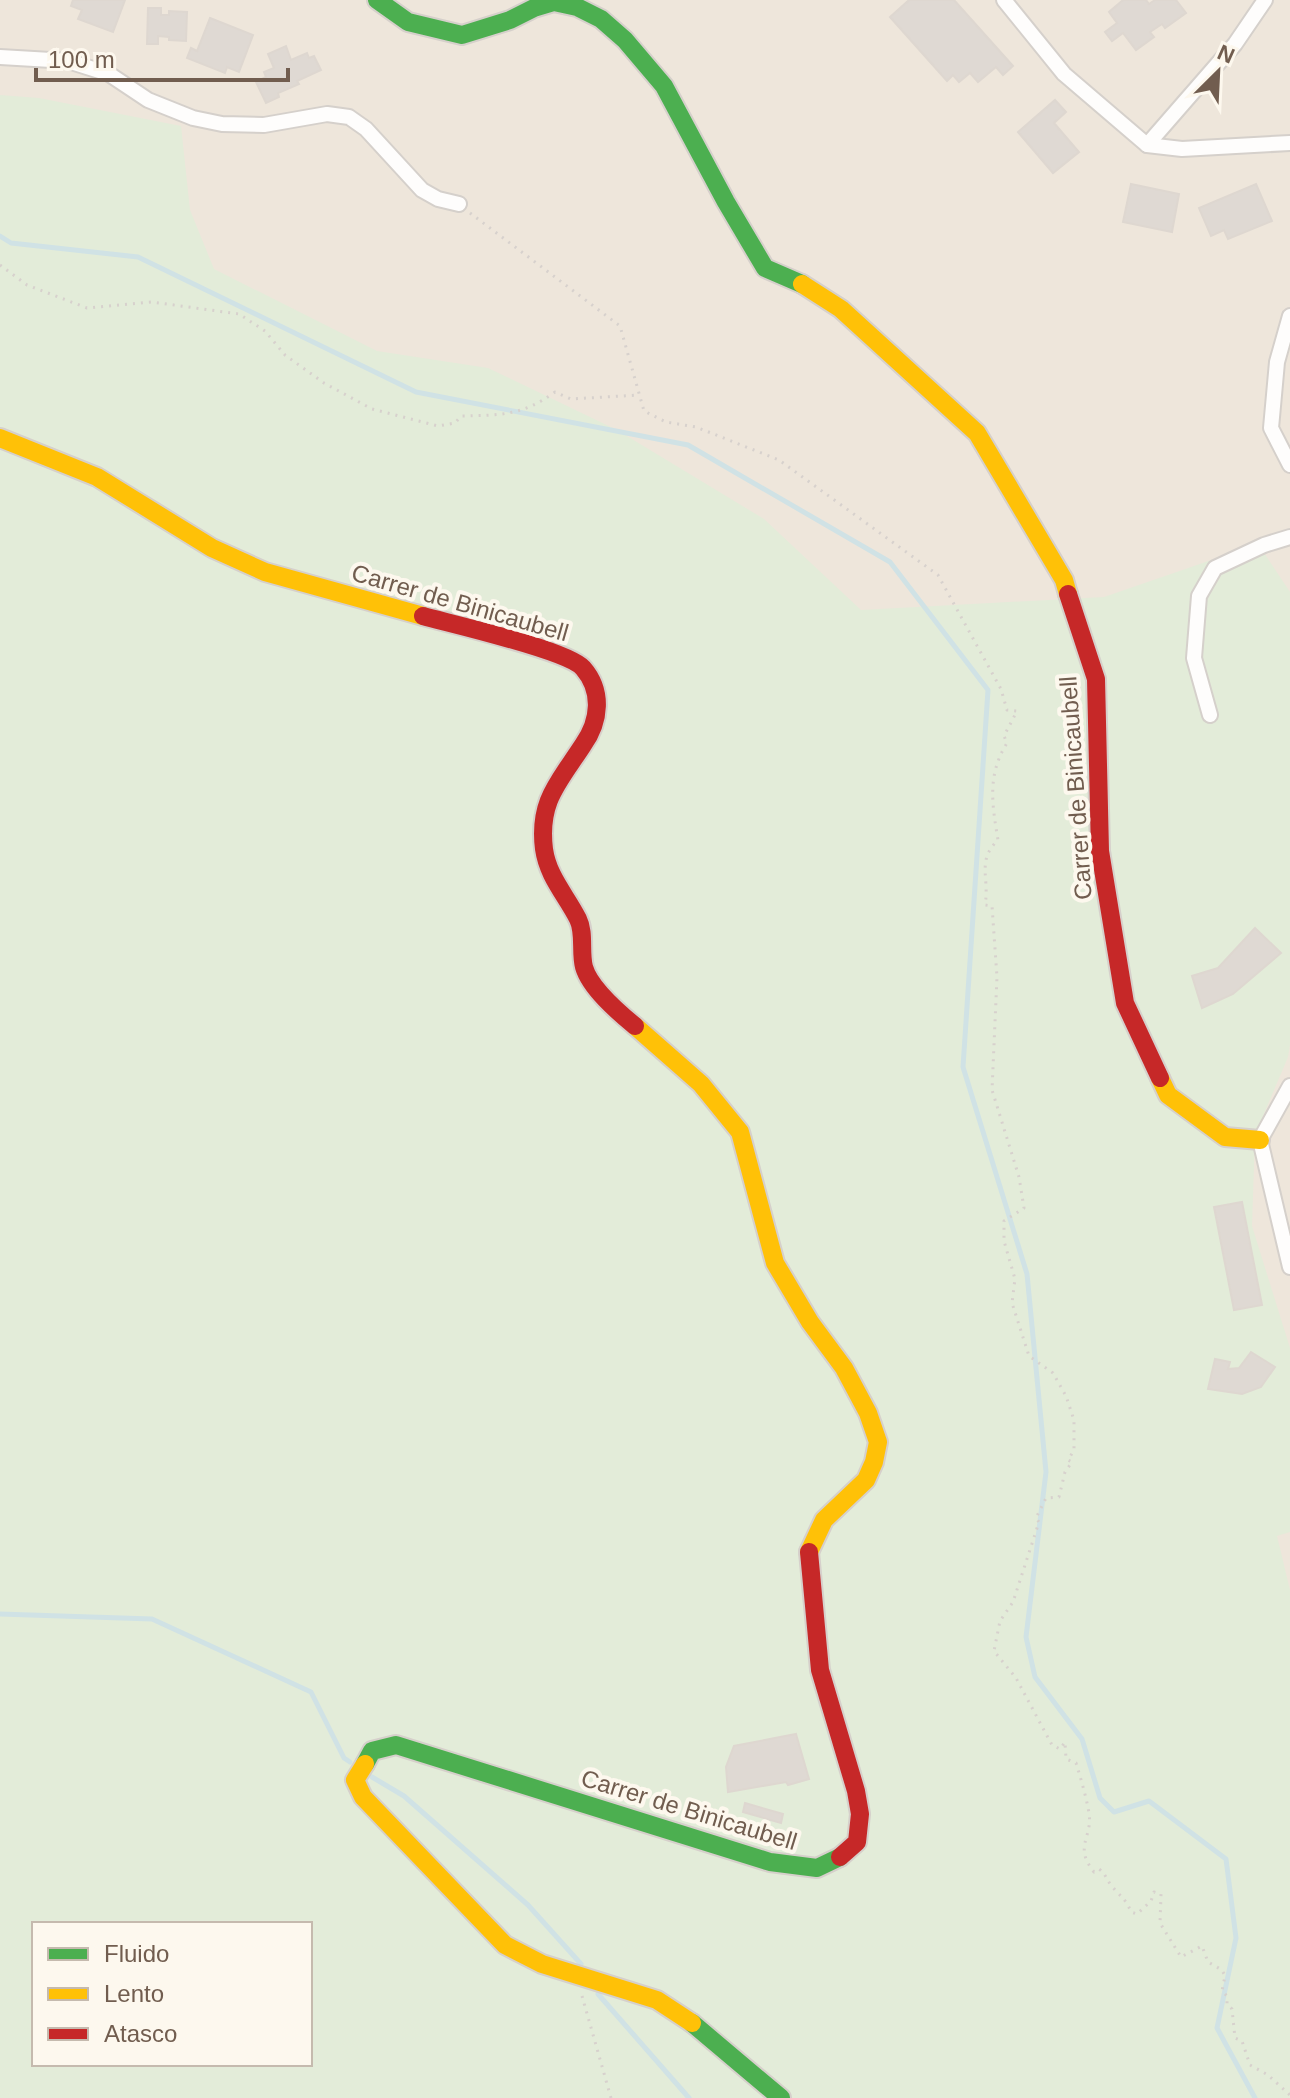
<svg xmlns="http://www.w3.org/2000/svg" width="1290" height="2098" viewBox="0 0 1290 2098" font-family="Helvetica,sans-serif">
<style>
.residential{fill:#eee6db}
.green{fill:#e3ecd9;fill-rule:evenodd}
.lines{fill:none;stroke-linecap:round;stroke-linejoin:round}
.stream{stroke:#d0e2e5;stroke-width:5}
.building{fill:#dfd9d3;stroke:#ded7d0;stroke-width:2}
.street-casing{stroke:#d5d0cb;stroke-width:18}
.fast-casing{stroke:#d6d0cb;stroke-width:22}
.slow-casing{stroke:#d6d0cb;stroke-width:22}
.jam-casing{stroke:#d6d0cb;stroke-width:22}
.path{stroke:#d7d1cd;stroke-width:3;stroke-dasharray:2 6;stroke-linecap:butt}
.street{stroke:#fefdfc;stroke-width:14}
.fast{stroke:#4caf50;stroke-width:18}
.slow{stroke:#ffc107;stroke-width:18}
.jam{stroke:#c62828;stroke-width:18}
.labels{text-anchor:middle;stroke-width:8;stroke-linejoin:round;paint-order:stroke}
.street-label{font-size:24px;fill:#715d4f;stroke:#fdf8ee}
</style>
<rect width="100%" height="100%" fill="#f6f3ed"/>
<path class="residential" d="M0 0H1290V2098L0 585Z"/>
<path class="green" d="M0 95 39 98 181 126 190 210 214 269 377 351 488 368 617 430 764 519 861 610 1104 597 1258 544 1290 592V1045L1288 1057 1255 1135 1252 1226 1290 1348V1532L1277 1536 1290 1590V2098H0ZM34 1924H310V2064H34Z"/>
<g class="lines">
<g class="stream">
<path d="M0 236 11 243 138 257 416 392 688 445 890 562 988 690 963 1067 1027 1274 1046 1472 1026 1637 1035 1677 1082 1739 1100 1798 1114 1812 1149 1801 1226 1859 1236 1938 1217 2028 1255 2098"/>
<path d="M0 1614 152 1619 311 1692 344 1758 350 1762"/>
<path d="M372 1777 404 1796 528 1905 581 1964"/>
<path d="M598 1994 689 2098"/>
</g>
</g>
<g class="building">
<path d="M73 0H125L113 32 78 19 82 10 71 6Z"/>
<path d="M909 0H954L1013 66 1003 75 996 67 978 82 970 73 959 82 953 75 947 81 890 17Z"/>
<path d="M1123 0H1146L1149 4 1155 0H1176L1186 13 1165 28 1162 24 1150 32 1154 37 1136 50 1123 33 1112 41 1105 32 1117 23 1109 12Z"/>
<path d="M148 8H161V15H169V11L187 12 186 41 169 40V37L158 36V44H147Z"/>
<path d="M210 18 253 35 239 72 227 67 225 73 187 58 191 48 197 51Z"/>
<path d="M286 46 291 60 307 53 309 58 314 56 321 70 297 81 299 84 278 93 279 97 266 103 256 82 266 77 264 72 274 68 268 54Z"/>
<path d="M1055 100 1066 112 1054 123 1079 152 1053 173 1018 132Z"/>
<path d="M1131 184 1179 194 1172 232 1123 222Z"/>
<path d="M1256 184 1272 221 1228 239 1224 230 1211 236 1199 208Z"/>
<path d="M1255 928 1281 953 1233 994 1202 1008 1192 976 1218 968Z"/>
<path d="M1242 1202 1262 1305 1234 1310 1214 1207Z"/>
<path d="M1251 1352 1275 1367 1261 1387 1242 1394 1208 1389 1215 1359 1230 1362 1228 1369 1239 1368Z"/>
<path d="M796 1734 809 1779 788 1785 786 1782 728 1792 726 1767 734 1746Z"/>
<path d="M745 1803 783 1814 781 1823 743 1812Z"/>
</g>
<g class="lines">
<g class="street-casing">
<g id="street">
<path d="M1004 0 1064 74 1147 145 1182 149 1290 143"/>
<path d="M0 57 68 61 109 74 148 100 193 118 222 124 264 125 327 114 349 117 366 129 422 190 438 199 459 204"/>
<path d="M1147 145 1235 44 1265 0"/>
<path d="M1290 316 1277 362 1271 428 1290 465"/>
<path d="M1210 715 1194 658 1199 596 1215 568 1264 545 1290 537"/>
<path d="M1290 1086 1260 1140 1290 1267"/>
</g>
</g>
<g class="fast-casing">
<g id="fast">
<path d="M377 0 408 22 462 35 510 20 534 8 554 2 577 7 601 19 625 40 664 86 726 202 765 268 802 284"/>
<path d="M365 1764 372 1751 396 1745 770 1862 817 1868 840 1857"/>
<path d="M692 2023 781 2098"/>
</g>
</g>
<g class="slow-casing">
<g id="slow">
<path d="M802 284 841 309 977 433 1064 580 1068 594"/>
<path d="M0 438 97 477 212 548 265 572 423 616"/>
<path d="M635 1026 701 1084 740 1132 775 1263 810 1322 844 1368 868 1413 878 1442 874 1462 866 1480 824 1520 809 1552"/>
<path d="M1160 1078 1168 1095 1225 1137 1260 1140"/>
<path d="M365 1764 355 1780 363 1797 505 1945 542 1964 657 2000 692 2023"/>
</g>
</g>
<g class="jam-casing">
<g id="jam">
<path d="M1068 594 1096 679 1100 851 1125 1003 1160 1078"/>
<path d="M423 616C452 624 567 650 583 668 603 691 600 721 583 745 559 782 538 801 544 849 548 877 566 895 578 919 585 933 580 952 584 967 590 988 618 1012 635 1026"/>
<path d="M809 1552 820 1670 856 1791 860 1814 857 1842 840 1857"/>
</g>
</g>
<g class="path">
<path d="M470 213 620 326 644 411 666 422 696 427 779 460 938 575 1001 689 1007 710 1017 711 1004 736 1007 743C987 775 992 804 998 840 976 861 990 878 985 905L992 906 997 977 992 1090 1019 1177 1024 1208 1004 1221V1241L1015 1279 1012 1303 1029 1356 1053 1373 1066 1396 1074 1420V1450L1068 1460 1072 1462 1065 1472 1059 1497 1046 1498 1036 1518 1039 1522 1013 1602 1000 1621 994 1651 1016 1678 1052 1745 1060 1749 1065 1742 1066 1759 1076 1763C1081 1779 1086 1796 1089 1813 1093 1838 1073 1846 1094 1872L1099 1869C1106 1874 1106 1879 1111 1885 1120 1897 1125 1897 1131 1912L1137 1914 1151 1901 1154 1892 1161 1894 1160 1923 1181 1957 1202 1946 1208 1962 1222 1970 1225 1976 1222 1991 1227 1996V2004L1232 2009 1235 2038 1242 2041 1250 2065 1268 2075 1290 2095"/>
<path d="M0 265 27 285 87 308 152 302 239 314 265 331 285 355 324 383 372 409 438 426 455 423 461 416C500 415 522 416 555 392L571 399 639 395"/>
<path d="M582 1996 611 2098"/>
</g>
<use href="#street" class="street"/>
<use href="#fast" class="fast"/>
<use href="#slow" class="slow"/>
<use href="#jam" class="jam"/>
</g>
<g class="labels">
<g class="street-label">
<text transform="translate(460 603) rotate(16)" y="8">Carrer de Binicaubell</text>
<text transform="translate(1076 788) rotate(-94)" y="8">Carrer de Binicaubell</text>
<text transform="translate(689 1810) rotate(17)" y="8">Carrer de Binicaubell</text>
</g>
</g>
<rect x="32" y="1922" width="280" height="144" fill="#fdf8ee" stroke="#c5baae" stroke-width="2"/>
<rect x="48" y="1948" width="40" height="12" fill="#4caf50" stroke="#c5baae" stroke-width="2"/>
<text x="104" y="1962" font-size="24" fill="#715d4f">Fluido</text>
<rect x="48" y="1988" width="40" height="12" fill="#ffc107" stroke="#c5baae" stroke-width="2"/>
<text x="104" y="2002" font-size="24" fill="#715d4f">Lento</text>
<rect x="48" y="2028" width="40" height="12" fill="#c62828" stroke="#c5baae" stroke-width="2"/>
<text x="104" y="2042" font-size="24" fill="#715d4f">Atasco</text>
<g transform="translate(1218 72) rotate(24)" stroke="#fdf8ee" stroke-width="6" paint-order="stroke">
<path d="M0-6L14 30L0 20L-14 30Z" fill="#715d4f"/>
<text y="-12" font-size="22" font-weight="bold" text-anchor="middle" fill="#715d4f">N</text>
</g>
<path d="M36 68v12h252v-12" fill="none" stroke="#715d4f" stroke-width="4"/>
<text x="48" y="68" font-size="24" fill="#715d4f" stroke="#fdf8ee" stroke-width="6" paint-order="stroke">100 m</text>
</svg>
